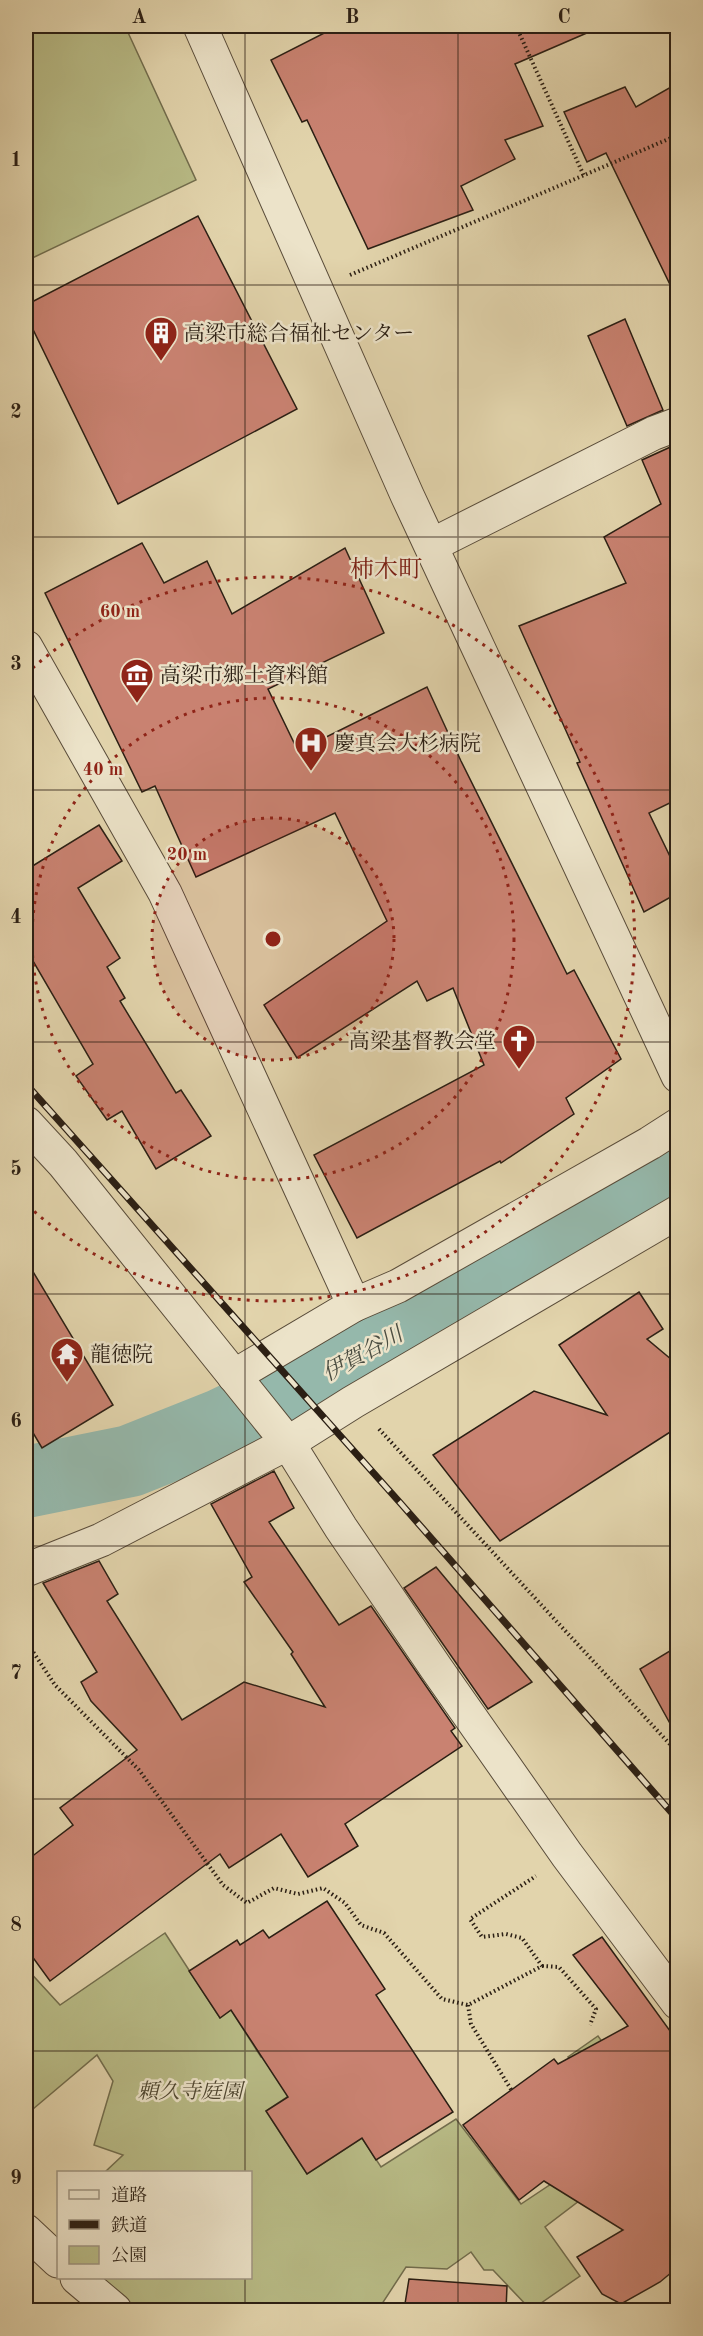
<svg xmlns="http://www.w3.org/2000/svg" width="703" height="2336" viewBox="0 0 703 2336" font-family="'Old Standard TT','Noto Serif JP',serif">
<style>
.green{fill:#b8bb86;stroke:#726d4d;stroke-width:1.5}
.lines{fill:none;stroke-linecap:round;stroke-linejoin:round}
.river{stroke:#95b8ab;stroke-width:72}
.building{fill:#c98271;stroke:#2b1f14;stroke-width:1.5}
.minor-casing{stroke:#594c3a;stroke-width:35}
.tertiary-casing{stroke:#594c3a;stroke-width:35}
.path{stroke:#2b1f14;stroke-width:4;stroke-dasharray:1.5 3;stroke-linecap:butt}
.minor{stroke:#ece3c9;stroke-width:33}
.tertiary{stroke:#ece3c9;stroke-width:33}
.rail-casing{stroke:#2b1f14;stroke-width:7}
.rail{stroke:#ece3c9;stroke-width:4.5;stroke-dasharray:14;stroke-linecap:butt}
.grid{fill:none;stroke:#2b1f14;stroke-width:1.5;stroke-opacity:0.55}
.ring{fill:none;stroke:#8f2418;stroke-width:3;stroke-dasharray:3 6}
.labels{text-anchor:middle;stroke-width:5;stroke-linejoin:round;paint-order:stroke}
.poi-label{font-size:21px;fill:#2b1f14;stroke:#ece3c9;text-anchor:start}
.park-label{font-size:21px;font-style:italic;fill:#4e4630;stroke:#ece3c9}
.water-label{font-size:22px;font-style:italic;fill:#4b4d41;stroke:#ece3c9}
.quarter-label{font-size:24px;fill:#7a1f14;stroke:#ece3c9}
.centre{fill:#8f2418;stroke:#ece3c9;stroke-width:3}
.ring-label{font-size:18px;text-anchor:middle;font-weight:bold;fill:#8f2418;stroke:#ece3c9;stroke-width:5;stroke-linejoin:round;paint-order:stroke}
.neatline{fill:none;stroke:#2b1f14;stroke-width:2}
.grid-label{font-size:20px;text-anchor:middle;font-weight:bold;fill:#2b1f14}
</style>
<rect width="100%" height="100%" fill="#e2d4ac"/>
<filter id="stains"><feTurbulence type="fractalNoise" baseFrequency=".00333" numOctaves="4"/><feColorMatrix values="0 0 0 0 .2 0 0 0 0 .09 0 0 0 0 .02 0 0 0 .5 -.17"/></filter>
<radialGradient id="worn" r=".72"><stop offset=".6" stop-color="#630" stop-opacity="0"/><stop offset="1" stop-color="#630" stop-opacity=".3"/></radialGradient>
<g class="green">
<path d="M26 26H125L196 180 26 261Z"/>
<path d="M165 1933 220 2018 231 2010 261 2057 327 2014 319 2076 266 2111 307 2174 362 2138 381 2167 456 2119 521 2204 623 2136 568 2057 598 2036 668 2133 545 2227 580 2276 531 2310 493 2270H484L471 2252 447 2269 406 2267 378 2310H140L96 2278H250V2172H105L123 2155 94 2145 113 2081 97 2055 26 2115V1968L60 2005Z"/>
</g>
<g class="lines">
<path class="river" d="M26 1482 130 1461 223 1424 318 1378 678 1174"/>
</g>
<g class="building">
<path d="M338 26H603L515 64 543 126 505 140 515 159 461 186 473 210 368 249 307 120 302 122 271 60Z"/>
<path d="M678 83V301L606 153 587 162 564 112 625 87 636 107Z"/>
<path d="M198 216 297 409 118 504 26 315V305Z"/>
<path d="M625 319 663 410 627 426 588 336Z"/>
<path d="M677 444 678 799 649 813 678 873V893L644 912 577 763 580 762 519 626 626 583 604 537 661 504 642 460Z"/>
<path d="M142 543 164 583 207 561 232 614 345 548 384 633 268 689 298 751 427 687 461 761 567 974 574 970 621 1059 566 1098 574 1114 501 1163 500 1161 357 1238 314 1155 484 1065 453 988 427 1001 417 981 297 1058 264 1005 387 921 335 813 196 877 155 786 142 792 45 593Z"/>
<path d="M99 825 122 861 78 888 120 958 107 967 125 998 120 1001 176 1093 181 1090 211 1136 156 1169 122 1111 107 1120 76 1076 93 1064 26 949V870Z"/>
<path d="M26 1260 113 1405 42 1448 26 1421Z"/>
<path d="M639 1292 663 1329 647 1339 678 1365V1427L500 1541 433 1455 534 1391 607 1415 559 1345Z"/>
<path d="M274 1471 294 1508 269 1522 339 1625 371 1606 455 1728 451 1731 462 1746 345 1824 358 1846 308 1877 281 1834 229 1868 220 1854 50 1981 26 1948V1861L73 1825 60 1808 137 1750 91 1701 81 1682 97 1672 43 1583 99 1561 118 1594 107 1601 182 1720 244 1682 325 1707 291 1654 293 1652 244 1582 252 1577 211 1504Z"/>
<path d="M436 1567 532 1682 488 1709 404 1588Z"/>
<path d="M678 1646V1738L640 1669Z"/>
<path d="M327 1901 385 1989 376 1995 453 2112 376 2160 362 2138 307 2174 266 2111 288 2097 231 2010 220 2018 189 1971 237 1940 240 1945 263 1930 269 1938Z"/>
<path d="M602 1937 678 2042V2267L660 2282 621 2304 602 2294 577 2257 623 2230 544 2181 519 2200 463 2125 554 2059 558 2064 628 2026 573 1955Z"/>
<path d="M409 2279 507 2286 506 2310H404Z"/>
</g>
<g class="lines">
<g class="minor-casing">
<g id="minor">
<path d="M432 545 654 433 678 424"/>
<path d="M26 647 165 893 354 1305"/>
<path d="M26 1123 63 1163 288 1443 341 1528 436 1668 567 1855 678 2003"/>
<path d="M234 1376 354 1305 398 1286 650 1143 678 1125"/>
<path d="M26 1570 101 1540 288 1443 353 1402 678 1212"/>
<path d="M26 2231 58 2261"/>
<path d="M77 2278 115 2310"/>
</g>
</g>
<g class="tertiary-casing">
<path id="tertiary" d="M200 26 407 495 678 1076"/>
</g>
<g class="path">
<path d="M516 26 584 176"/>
<path d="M350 275 678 135"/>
<path d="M379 1429 678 1753"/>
<path d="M26 1641 55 1685 139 1770 223 1885 247 1903 274 1888 298 1894 323 1888 345 1903 361 1925 384 1933 442 1999 468 2005 542 1966 522 1938 506 1934 482 1937 470 1919 536 1876"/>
<path d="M542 1966 559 1967 596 2009 590 2025"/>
<path d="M468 2005 471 2024 512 2091"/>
</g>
<use href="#minor" class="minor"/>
<use href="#tertiary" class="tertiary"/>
<g class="rail-casing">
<path id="rail" d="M26 1084 403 1506 678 1820"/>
</g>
<use href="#rail" class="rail"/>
</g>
<path class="grid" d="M245 26V2172M458 26V2310M26 285H678M26 537H678M26 790H678M26 1042H678M26 1294H678M26 1546H678M26 1799H678M26 2051H678M245 2278V2310"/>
<circle cx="273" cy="939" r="121" fill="#8f2418" fill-opacity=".12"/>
<g class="ring">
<circle cx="273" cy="939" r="121"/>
<circle cx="273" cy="939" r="241"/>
<path d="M26 674A362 362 0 1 1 26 1204"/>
</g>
<defs>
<g id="building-pin" transform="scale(1.725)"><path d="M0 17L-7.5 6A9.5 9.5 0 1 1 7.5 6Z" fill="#8f2418" stroke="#ece3c9"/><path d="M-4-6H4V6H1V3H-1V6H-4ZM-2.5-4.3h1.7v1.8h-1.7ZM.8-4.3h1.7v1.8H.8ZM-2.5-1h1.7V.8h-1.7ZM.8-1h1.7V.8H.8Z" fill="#fff"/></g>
<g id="museum-pin" transform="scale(1.725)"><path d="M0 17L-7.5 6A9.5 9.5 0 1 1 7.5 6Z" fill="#8f2418" stroke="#ece3c9"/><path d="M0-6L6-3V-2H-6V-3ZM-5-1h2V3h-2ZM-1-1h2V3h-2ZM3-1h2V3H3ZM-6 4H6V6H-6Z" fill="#fff"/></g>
<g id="hospital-pin" transform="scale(1.725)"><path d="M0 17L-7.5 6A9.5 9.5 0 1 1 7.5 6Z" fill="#8f2418" stroke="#ece3c9"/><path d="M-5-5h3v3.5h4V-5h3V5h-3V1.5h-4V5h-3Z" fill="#fff"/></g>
<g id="church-pin" transform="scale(1.725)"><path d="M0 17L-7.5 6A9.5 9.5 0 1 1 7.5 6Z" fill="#8f2418" stroke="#ece3c9"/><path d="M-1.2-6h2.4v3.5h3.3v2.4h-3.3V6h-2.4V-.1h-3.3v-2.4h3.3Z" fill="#fff"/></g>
<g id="temple-pin" transform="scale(1.725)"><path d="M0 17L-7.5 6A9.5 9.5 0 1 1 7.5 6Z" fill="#8f2418" stroke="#ece3c9"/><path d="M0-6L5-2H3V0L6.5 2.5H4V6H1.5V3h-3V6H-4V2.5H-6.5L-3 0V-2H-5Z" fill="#fff"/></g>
</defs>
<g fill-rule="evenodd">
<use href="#building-pin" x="161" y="333"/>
<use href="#museum-pin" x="137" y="675"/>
<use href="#hospital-pin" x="311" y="743"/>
<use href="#church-pin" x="519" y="1041"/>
<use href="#temple-pin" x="67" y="1354"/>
</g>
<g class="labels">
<g class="poi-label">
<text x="184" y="340">高梁市総合福祉センター</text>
<text x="160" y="682">高梁市郷土資料館</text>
<text x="334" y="750">慶真会大杉病院</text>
<text x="496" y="1048" text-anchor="end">高梁基督教会堂</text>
<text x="90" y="1361">龍徳院</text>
</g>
<g class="park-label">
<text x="190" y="2098">頼久寺庭園</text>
</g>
<g class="water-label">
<text transform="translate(362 1353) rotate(-29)" y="8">伊賀谷川</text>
</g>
<g class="quarter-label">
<text x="386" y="577">柿木町</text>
</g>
</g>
<circle cx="273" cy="939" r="9" class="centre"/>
<g class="ring-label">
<text x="120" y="617">60 m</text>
<text x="103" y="775">40 m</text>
<text x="187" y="860">20 m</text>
</g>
<rect width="703" height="2336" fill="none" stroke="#e2d4ac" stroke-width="66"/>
<rect x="57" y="2171" width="195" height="108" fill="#ece3c9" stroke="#9f9581" stroke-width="1.5"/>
<rect x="69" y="2190" width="30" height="9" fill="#ece3c9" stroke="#9f9581" stroke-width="1.5"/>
<text x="111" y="2201" font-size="18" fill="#2b1f14">道路</text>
<rect x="69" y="2220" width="30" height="9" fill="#2b1f14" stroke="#9f9581" stroke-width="1.5"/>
<text x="111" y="2231" font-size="18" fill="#2b1f14">鉄道</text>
<rect x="69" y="2246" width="30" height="18" fill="#b8bb86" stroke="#9f9581" stroke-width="1.5"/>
<text x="111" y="2261" font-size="18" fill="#2b1f14">公園</text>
<rect x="33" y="33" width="637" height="2270" class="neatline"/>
<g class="grid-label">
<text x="139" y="23">A</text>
<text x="352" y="23">B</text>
<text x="564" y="23">C</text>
<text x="16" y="166">1</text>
<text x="16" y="418">2</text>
<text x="16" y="670">3</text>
<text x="16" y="923">4</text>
<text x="16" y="1175">5</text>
<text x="16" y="1427">6</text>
<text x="16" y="1679">7</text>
<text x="16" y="1931">8</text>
<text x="16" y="2184">9</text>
</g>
<rect width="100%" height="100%" filter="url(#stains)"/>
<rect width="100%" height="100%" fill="url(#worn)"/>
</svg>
